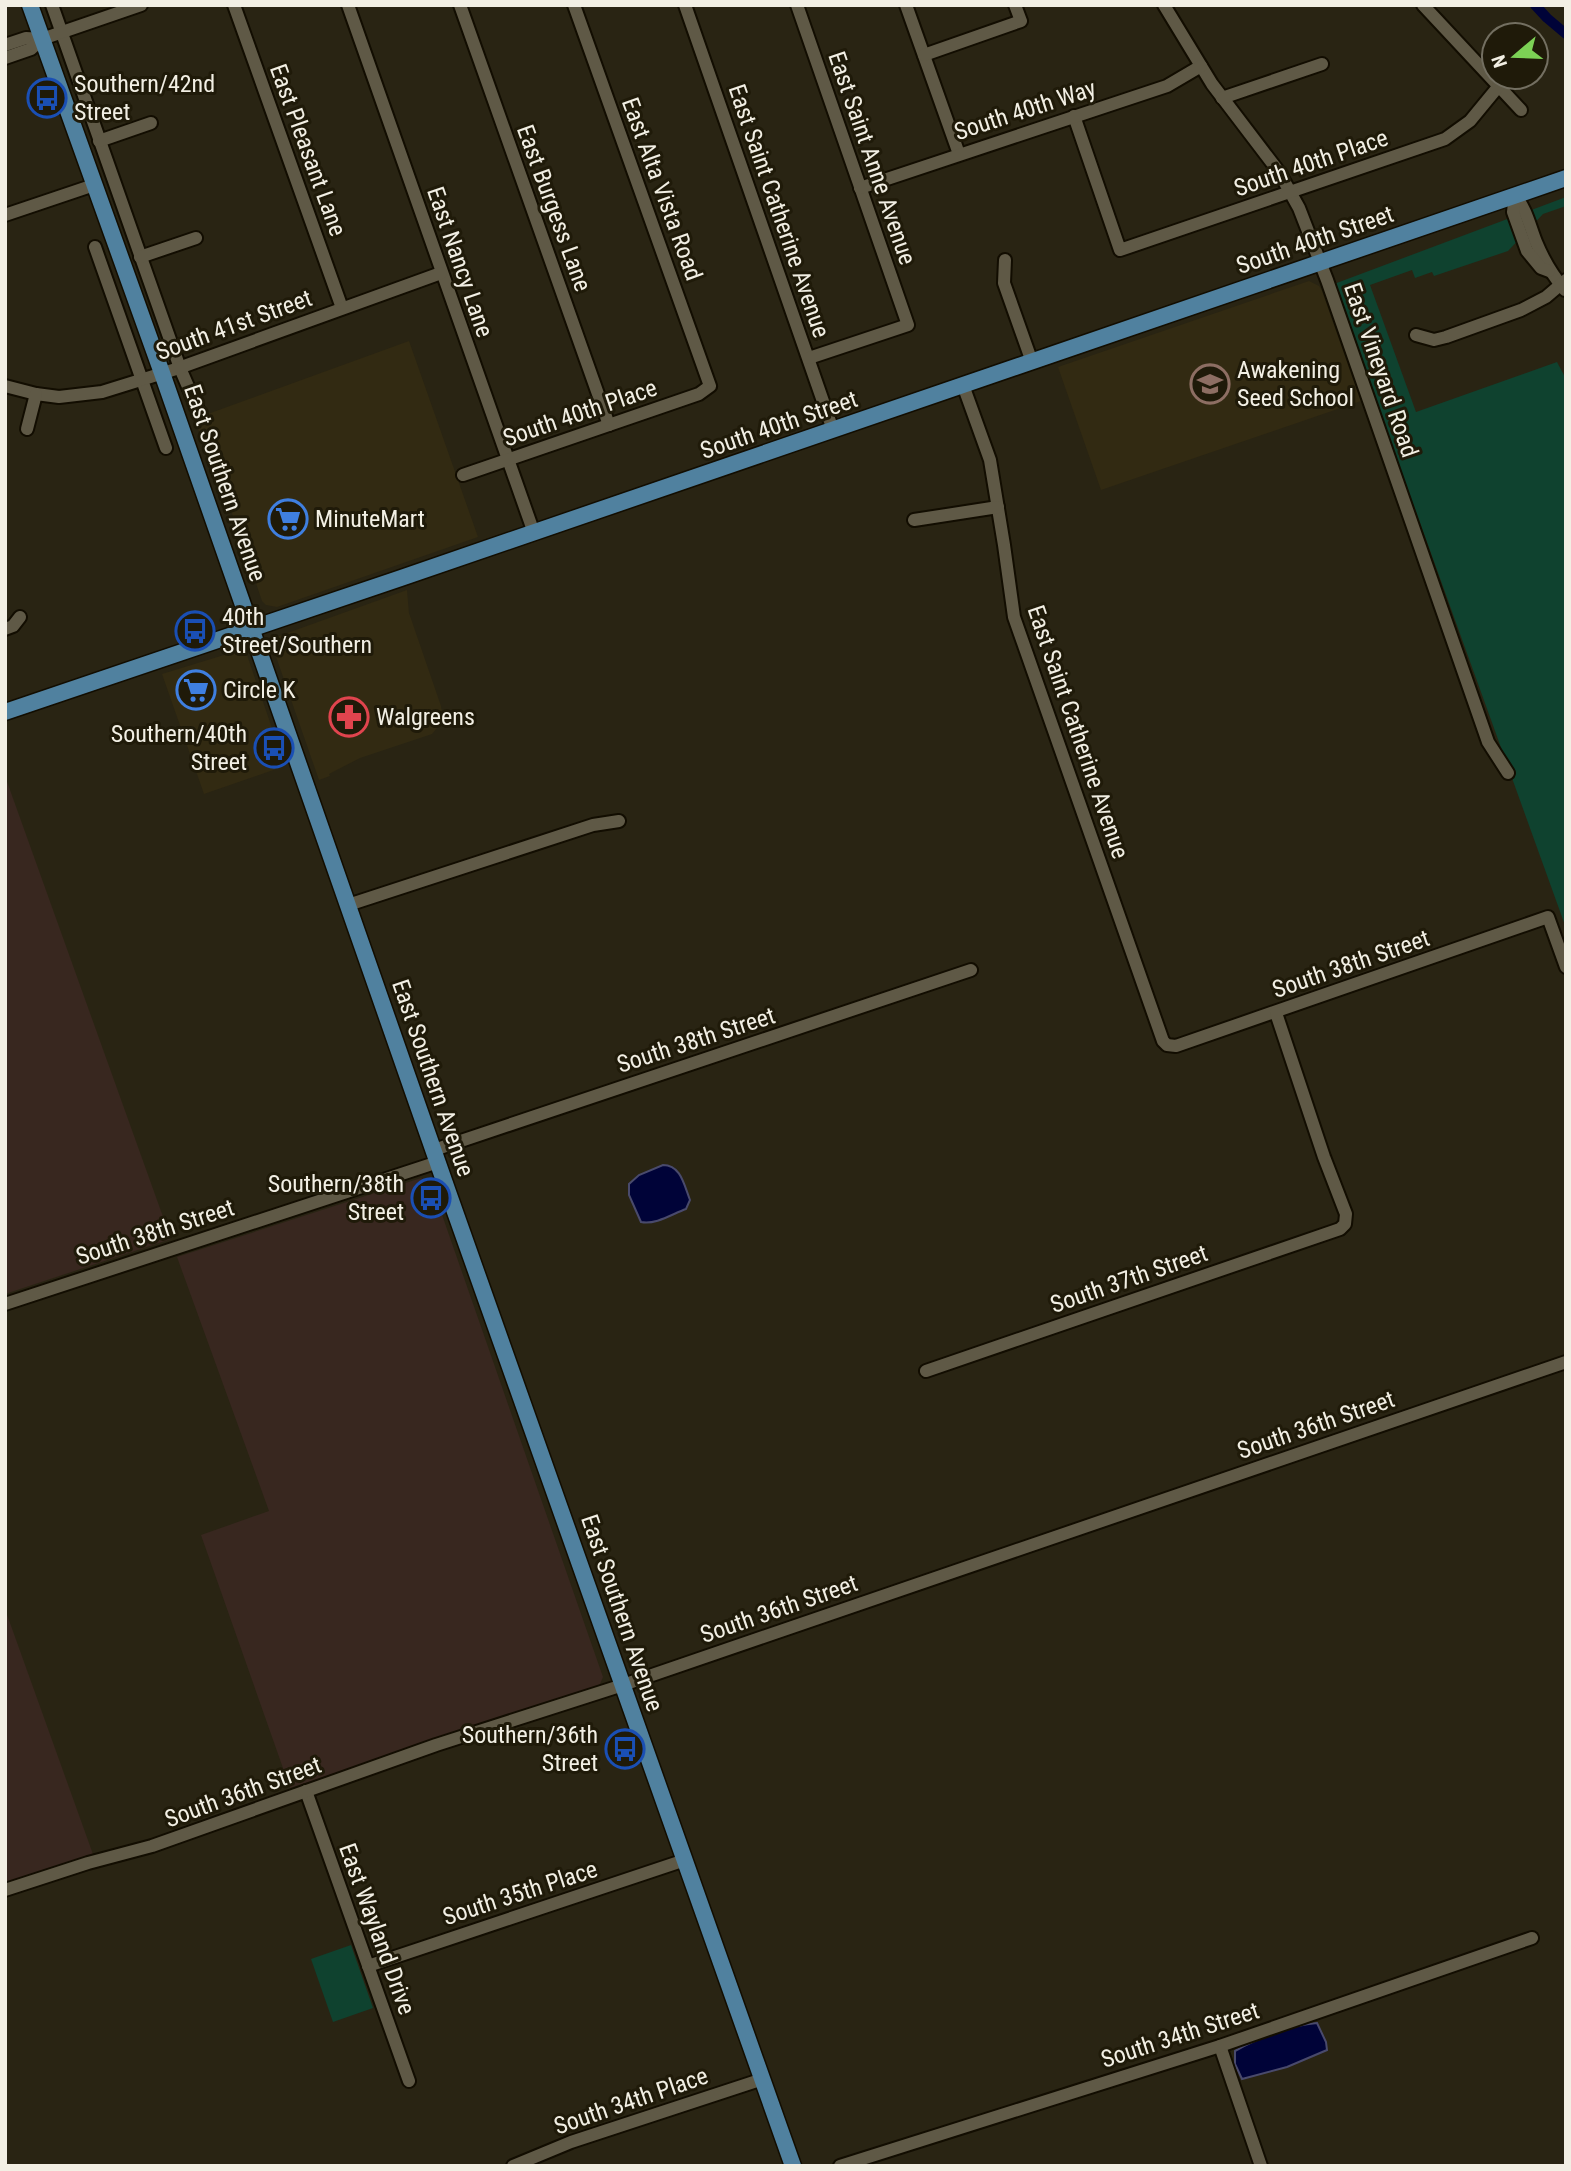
<svg xmlns="http://www.w3.org/2000/svg" width="1571" height="2171" viewBox="0 0 1571 2171" font-family="'Roboto Condensed',sans-serif">
<style>
.built{fill:#322a12}
.industrial{fill:#38271f}
.green{fill:#0f422f}
.water{fill:#000338;stroke:#494a6c;stroke-width:2}
.lines{fill:none;stroke-linecap:round;stroke-linejoin:round}
.canal{stroke:#000338;stroke-width:10}
.minor-casing{stroke:#120d01;stroke-width:16}
.major-casing{stroke:#120d01;stroke-width:19}
.minor{stroke:#5f5946;stroke-width:12}
.major{stroke:#50819f;stroke-width:16}
.labels{text-anchor:middle;stroke-width:6;stroke-linejoin:round;paint-order:stroke}
.poi-label{font-size:24px;fill:#f2efe4;stroke:#1f1a09;text-anchor:start}
.street-label{font-size:24px;fill:#f2efe4;stroke:#1f1a09}
</style>
<rect width="100%" height="100%" fill="#292413"/>
<g class="built">
<path d="M1309 281 1319 286 1322 291 1361 401 1101 490 1058 367Z"/>
<path d="M409 341 478 537 277 607 266 605 262 601 233 516 194 419Z"/>
<path d="M407 590 409 613 441 706 442 713 441 723 432 734 360 758 329 774 330 776 319 780 273 648V642L279 636Z"/>
<path d="M237 651 247 655 285 766 204 794 162 674Z"/>
</g>
<g class="industrial">
<path d="M5 776 171 1239 5 1294Z"/>
<path d="M421 1178 432 1186 603 1677 600 1684 595 1688 290 1788 201 1535 269 1511 177 1257Z"/>
<path d="M5 1609 94 1857 5 1886Z"/>
</g>
<g class="green">
<path d="M1566 197V206L1543 214 1508 251 1434 276 1432 272 1415 278 1412 270 1370 285 1416 412 1557 362 1566 379V928L1334 284Z"/>
<path d="M351 1945 373 2008 333 2022 311 1959Z"/>
</g>
<g class="water">
<path d="M663 1165C681 1165 684 1185 690 1200L686 1209C672 1214 656 1225 641 1222L629 1195V1184L639 1175Z"/>
<path d="M1317 2023 1326 2042 1327 2050 1287 2067 1242 2079 1235 2064V2051C1259 2038 1290 2025 1317 2023Z"/>
</g>
<g class="lines">
<path class="canal" d="M1535 5 1547 18 1566 34"/>
<g class="minor-casing">
<g id="minor">
<path d="M52 5 180 368 199 412"/>
<path d="M234 5 342 308"/>
<path d="M348 5 534 533"/>
<path d="M460 5 609 425"/>
<path d="M685 5 833 430"/>
<path d="M797 5 908 325 809 358"/>
<path d="M906 5 959 154"/>
<path d="M1164 5 1212 84 1279 172 1299 208 1327 280 1488 742 1508 773"/>
<path d="M1423 5 1521 110"/>
<path d="M5 45 26 38 42 39 141 5"/>
<path d="M924 55 1021 21 1015 5"/>
<path d="M5 58 31 49 42 39"/>
<path d="M1222 98 1322 64"/>
<path d="M1074 116 1120 250 1445 139 1470 121 1498 87"/>
<path d="M99 141 151 123"/>
<path d="M860 188 1167 86 1201 66"/>
<path d="M1515 195C1527 211 1529 224 1536 242 1543 259 1552 275 1565 290"/>
<path d="M1515 195 1513 212 1527 251 1541 268 1549 271"/>
<path d="M5 215 94 185"/>
<path d="M95 247 166 448"/>
<path d="M140 257 196 238"/>
<path d="M1005 260 1004 283 1032 362"/>
<path d="M1416 335 1434 340 1446 337 1521 310 1546 297 1566 280"/>
<path d="M963 385 990 460 1004 545 1014 617 1163 1041 1167 1045 1176 1046 1548 917 1566 967"/>
<path d="M5 386 36 394 59 397 102 392 176 369 441 273"/>
<path d="M27 429 36 394"/>
<path d="M463 475 699 394 710 386 574 5"/>
<path d="M914 520 998 507"/>
<path d="M5 629 13 626 20 617"/>
<path d="M348 905 593 825 619 821"/>
<path d="M434 1150 971 970"/>
<path d="M5 1304 438 1162"/>
<path d="M926 1371 1340 1229 1345 1224 1346 1214 1324 1157 1276 1013"/>
<path d="M306 1791 409 2081"/>
<path d="M5 1890 88 1863 152 1846 436 1745 623 1685 1566 1362"/>
<path d="M368 1966 685 1860"/>
<path d="M1220 2046 1261 2166"/>
<path d="M513 2166 571 2142 763 2079"/>
<path d="M840 2166 1220 2046 1532 1938"/>
</g>
</g>
<g class="major-casing">
<g id="major">
<path d="M30 5 162 373 448 1192 793 2166"/>
<path d="M5 712 401 578 1566 178"/>
</g>
</g>
<use href="#minor" class="minor"/>
<use href="#major" class="major"/>
</g>
<defs>
<g id="bus-ring" transform="scale(2.0125)"><circle r="9.5" fill="#1f1a09" stroke="#1a4fb4" stroke-width="1.5"/><path d="M-5-6H5V4H4V6H2V4H-2V6H-4V4H-5ZM-3.5-4V0h7V-4ZM-3.5 1.2v1.5H-2V1.2ZM2 1.2v1.5H3.5V1.2Z" fill="#1a4fb4"/></g>
<g id="school-ring" transform="scale(2.0125)"><circle r="9.5" fill="#1f1a09" stroke="#8d6e63" stroke-width="1.5"/><path d="M0-5L7-2L0 1L-7-2ZM-4 1L0 2.5L4 1V4Q0 6-4 4Z" fill="#8d6e63"/></g>
<g id="supermarket-ring" transform="scale(2.0125)"><circle r="9.5" fill="#1f1a09" stroke="#3f7fe0" stroke-width="1.5"/><path d="M-6-5.5h2.5l.6 2H6L4.5 2H-2.5L-4.4-4H-6ZM-1.5 3.2a1.3 1.3 0 1 0 .1 0ZM3 3.2a1.3 1.3 0 1 0 .1 0Z" fill="#3f7fe0"/></g>
<g id="pharmacy-ring" transform="scale(2.0125)"><circle r="9.5" fill="#1f1a09" stroke="#e0444e" stroke-width="1.5"/><path d="M-2-6h4v4h4v4h-4v4h-4v-4h-4v-4h4Z" fill="#e0444e"/></g>
</defs>
<g fill-rule="evenodd">
<use href="#bus-ring" x="47" y="98"/>
<use href="#school-ring" x="1210" y="384"/>
<use href="#supermarket-ring" x="288" y="519"/>
<use href="#bus-ring" x="195" y="631"/>
<use href="#supermarket-ring" x="196" y="690"/>
<use href="#pharmacy-ring" x="349" y="717"/>
<use href="#bus-ring" x="274" y="748"/>
<use href="#bus-ring" x="431" y="1198"/>
<use href="#bus-ring" x="625" y="1749"/>
</g>
<g class="labels">
<g class="poi-label">
<text x="74" y="92">Southern/42nd<tspan x="74" dy="28">Street</tspan></text>
<text x="1237" y="378">Awakening<tspan x="1237" dy="28">Seed School</tspan></text>
<text x="315" y="527">MinuteMart</text>
<text x="222" y="625">40th<tspan x="222" dy="28">Street/Southern</tspan></text>
<text x="223" y="698">Circle K</text>
<text x="376" y="725">Walgreens</text>
<text x="247" y="742" text-anchor="end">Southern/40th<tspan x="247" dy="28">Street</tspan></text>
<text x="404" y="1192" text-anchor="end">Southern/38th<tspan x="404" dy="28">Street</tspan></text>
<text x="598" y="1743" text-anchor="end">Southern/36th<tspan x="598" dy="28">Street</tspan></text>
</g>
<g class="street-label">
<text transform="translate(1025 110) rotate(-18)" y="8">South 40th Way</text>
<text transform="translate(308 150) rotate(70)" y="8">East Pleasant Lane</text>
<text transform="translate(872 158) rotate(71)" y="8">East Saint Anne Avenue</text>
<text transform="translate(1311 163) rotate(-19)" y="8">South 40th Place</text>
<text transform="translate(662 189) rotate(70)" y="8">East Alta Vista Road</text>
<text transform="translate(554 208) rotate(70)" y="8">East Burgess Lane</text>
<text transform="translate(779 211) rotate(71)" y="8">East Saint Catherine Avenue</text>
<text transform="translate(1315 240) rotate(-19)" y="8">South 40th Street</text>
<text transform="translate(460 262) rotate(71)" y="8">East Nancy Lane</text>
<text transform="translate(234 325) rotate(-20)" y="8">South 41st Street</text>
<text transform="translate(1381 370) rotate(71)" y="8">East Vineyard Road</text>
<text transform="translate(580 413) rotate(-19)" y="8">South 40th Place</text>
<text transform="translate(779 425) rotate(-19)" y="8">South 40th Street</text>
<text transform="translate(225 483) rotate(71)" y="8">East Southern Avenue</text>
<text transform="translate(1078 732) rotate(71)" y="8">East Saint Catherine Avenue</text>
<text transform="translate(1351 964) rotate(-19)" y="8">South 38th Street</text>
<text transform="translate(696 1040) rotate(-18)" y="8">South 38th Street</text>
<text transform="translate(433 1078) rotate(71)" y="8">East Southern Avenue</text>
<text transform="translate(155 1232) rotate(-18)" y="8">South 38th Street</text>
<text transform="translate(1129 1279) rotate(-19)" y="8">South 37th Street</text>
<text transform="translate(1316 1425) rotate(-19)" y="8">South 36th Street</text>
<text transform="translate(779 1609) rotate(-19)" y="8">South 36th Street</text>
<text transform="translate(622 1613) rotate(71)" y="8">East Southern Avenue</text>
<text transform="translate(243 1792) rotate(-20)" y="8">South 36th Street</text>
<text transform="translate(520 1893) rotate(-18)" y="8">South 35th Place</text>
<text transform="translate(377 1929) rotate(70)" y="8">East Wayland Drive</text>
<text transform="translate(1180 2035) rotate(-18)" y="8">South 34th Street</text>
<text transform="translate(631 2101) rotate(-19)" y="8">South 34th Place</text>
</g>
</g>
<rect width="1571" height="2171" fill="none" stroke="#f2efe4" stroke-width="14"/>
<g transform="translate(1515 56) rotate(251)"><circle r="33" fill="#1f1a09" stroke="#736f61" stroke-width="2"/>
<path d="M0-5L12 26L0 18L-12 26Z" fill="#7cd155"/>
<text y="-10" font-size="19" font-weight="bold" text-anchor="middle" fill="#f2efe4">N</text>
</g>
</svg>
